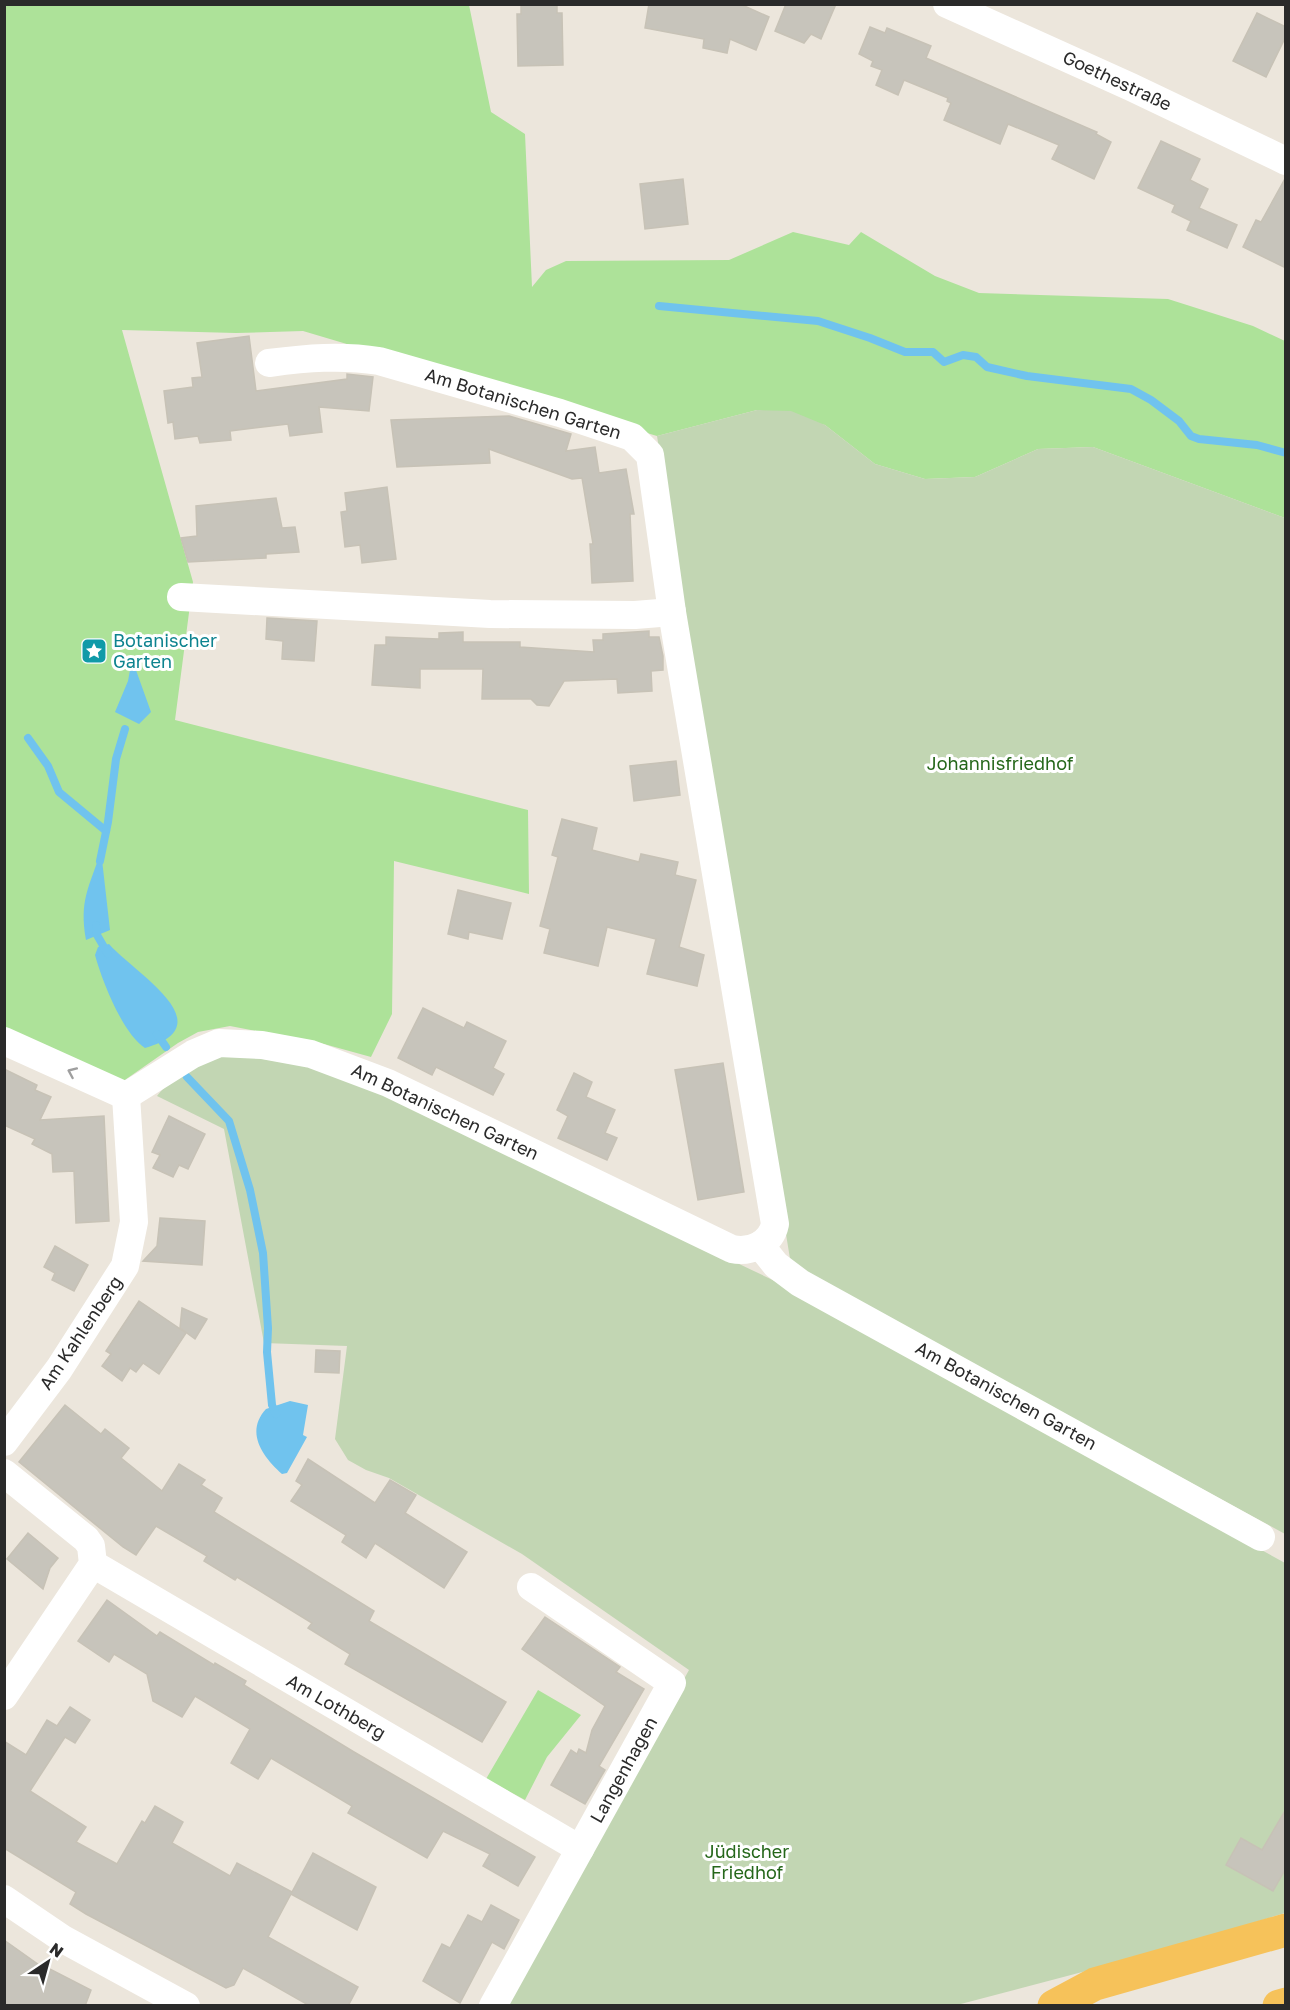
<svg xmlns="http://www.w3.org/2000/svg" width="1290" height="2010" viewBox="0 0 1290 2010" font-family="'Golos Text',sans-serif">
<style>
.green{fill:#ade299}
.cemetery{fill:#c2d6b3}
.water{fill:#70c3ee}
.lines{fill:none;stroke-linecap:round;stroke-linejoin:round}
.stream{stroke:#70c3ee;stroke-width:8}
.building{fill:#c7c4bb;stroke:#c7c2b6;stroke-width:1.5}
.minor{stroke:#fff;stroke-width:28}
.trunk{stroke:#f6c25a;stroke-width:33}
.oneway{stroke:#9f9f9f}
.labels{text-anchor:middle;stroke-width:6;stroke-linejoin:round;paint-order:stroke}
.street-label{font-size:18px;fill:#2a2a2a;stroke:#fff}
.culture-label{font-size:18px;fill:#0d838f;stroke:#fff;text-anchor:start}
.park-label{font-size:18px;fill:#25671a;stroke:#fff}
</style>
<rect width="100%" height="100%" fill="#ece6dc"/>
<g class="green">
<path d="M5 5H469L491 112 525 134 532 287 546 270 566 261 729 260 793 232 849 245 861 232 935 276 979 293 1168 299 1253 326 1285 341V518L1093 447 1038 449 975 477 925 479 875 464 825 425 757 410 657 436 303 331 236 333 122 330 193 582 175 720 528 810 529 894 394 861 392 1014 371 1057 324 1044 230 1026 198 1032 178 1043 122 1082 5 1027Z"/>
<path d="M538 1690 581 1715 547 1757 525 1800 486 1779Z"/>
</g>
<g class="cemetery">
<path d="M757 410 791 411 825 425 875 464 925 479 975 477 1038 449 1093 447 1285 518V1534L791 1265 657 436Z"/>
<path d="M233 1054 307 1066 387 1096 779 1283 1285 1563V1913L1158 1952 957 2005H503L689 1670 522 1554 389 1478 366 1470 348 1460 335 1439 347 1346 264 1343 224 1129 157 1096C175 1073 205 1060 233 1054Z"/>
</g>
<g class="water">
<path d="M132 659 151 712 139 724 115 712 128 681Z"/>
<path d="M101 851 110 930 86 940C79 900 89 888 101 851Z"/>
<path d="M109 944C133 972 226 1025 145 1048 123 1034 102 981 95 955L98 947Z"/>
<path d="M290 1401 308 1405 303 1435 307 1437 287 1473 282 1474C262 1456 245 1432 266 1409Z"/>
</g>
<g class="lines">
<g class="stream">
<path d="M659 306 818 321 870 338 905 352H933L944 362 963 355 976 357 987 367 1027 376 1131 389 1151 400 1179 421 1191 436 1199 439 1257 445 1286 453"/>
<path d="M28 738 48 766 59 792 106 831"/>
<path d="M100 861 108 822 116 759 125 729"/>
<path d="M96 925 97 935 108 954"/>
<path d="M157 1034 166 1047"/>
<path d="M187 1077 229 1121 250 1190 263 1253 268 1328 267 1352 272 1405 276 1414"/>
</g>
</g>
<g class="building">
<path d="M521 4H557V13H562L563 65 518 66 517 14H521Z"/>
<path d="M649 4H740L769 17 756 50 730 39 727 53 703 48 704 39 645 28Z"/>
<path d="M786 4H836L821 39 811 34 804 43 775 31Z"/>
<path d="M1257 13 1286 27V36L1266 77 1233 61Z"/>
<path d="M870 27 885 33 887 28 931 46 926 58 1097 132 1096 134 1111 142 1094 179 1052 159 1059 145 1008 124 1000 144 944 120 951 103 947 101 948 98 904 80 898 95 876 85 882 70 871 66 873 61 859 54Z"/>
<path d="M1161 141 1200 159 1190 180 1208 189 1199 208 1237 225 1227 248 1187 230 1191 221 1172 212 1175 205 1138 188Z"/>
<path d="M1286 177V268L1243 247 1256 220 1261 222Z"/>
<path d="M683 179 688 224 645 229 640 184Z"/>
<path d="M249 336 256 391 347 379V374L373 377 369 411 319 407 322 432 290 436 288 424 230 431 231 440 200 443 198 436 175 439 173 422 168 423 164 391 193 387 192 378 202 377 197 343Z"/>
<path d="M509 416 571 434 566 451 595 447 599 473 626 469 634 514H630L633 581 592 583 590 544H593L582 478 572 479 489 449 490 463 397 467 391 420Z"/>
<path d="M387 487 396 559 362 563 360 545 345 547 341 512 347 511 345 493Z"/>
<path d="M276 498 282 528 295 527 299 552 266 554V558L188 562 181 538 197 536 196 506Z"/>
<path d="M267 618 317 621 314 661 282 659 283 641 266 639Z"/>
<path d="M649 631V637H659L663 656V670L651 671 652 691 618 693 617 679 564 681 549 706 537 705 531 699H482L483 669H420V688L372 685 375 645H386V637L439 639V633L463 632V642H520V647L594 652 593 640H603V634Z"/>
<path d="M676 761 680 795 634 801 630 766Z"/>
<path d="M562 819 597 828 592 850 639 862 641 854 678 862 675 875 696 880 679 947 704 955 697 986 647 974 656 939 607 927 598 966 544 953 550 929 540 926 558 857 552 855Z"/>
<path d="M458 890 511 903 502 939 469 932 468 939 448 934Z"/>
<path d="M423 1008 464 1028 467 1022 506 1041 493 1068 504 1074 493 1095 436 1067 432 1075 398 1058Z"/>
<path d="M723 1063 744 1192 698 1200 675 1070Z"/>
<path d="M4 1069 37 1085 35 1090 51 1097 40 1120 104 1116 109 1221 76 1223 74 1171 53 1172 52 1154 32 1144 35 1139 4 1125Z"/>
<path d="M574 1073 592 1082 586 1097 615 1110 605 1133 617 1138 607 1160 558 1138 568 1116 557 1110Z"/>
<path d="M169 1116 205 1134 188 1169 179 1165 173 1177 153 1168 160 1155 152 1152Z"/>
<path d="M160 1218 205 1221 202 1265 143 1261 157 1246Z"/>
<path d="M55 1246 88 1265 74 1291 52 1280 55 1273 44 1267Z"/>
<path d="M139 1301 186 1333 159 1374 143 1363 136 1372 130 1368 122 1381 102 1366 111 1354 106 1351Z"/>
<path d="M182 1308 207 1319 195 1339 180 1328Z"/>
<path d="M316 1350 340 1351 339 1373 315 1372Z"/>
<path d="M65 1405 101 1434 105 1429 129 1448 121 1458 162 1491 179 1464 205 1480 201 1485 222 1498 214 1512 374 1611 369 1621 506 1702 482 1742 345 1664 350 1654 308 1628 312 1623 237 1577 235 1580 204 1561 207 1556 156 1526 136 1555 123 1547 19 1462Z"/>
<path d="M308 1459 375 1503 390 1480 416 1495 405 1513 467 1552 444 1588 375 1543 366 1558 342 1542 346 1535 291 1501 302 1485 296 1481Z"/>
<path d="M28 1533 58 1558 50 1568 43 1589 7 1559Z"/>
<path d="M107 1600 157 1636 160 1632 214 1665 215 1663 246 1681 244 1685 354 1752 535 1857 518 1886 483 1866 490 1854 443 1831 427 1858 348 1813 352 1806 271 1758 258 1779 231 1763 250 1729 195 1696 182 1717 153 1701 147 1674 114 1654 109 1662 78 1641Z"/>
<path d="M545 1617 620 1667 616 1672 644 1689 599 1766 605 1770 585 1804 551 1785 571 1750 577 1754 579 1749 586 1753 592 1730 605 1706 522 1649Z"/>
<path d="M70 1707 90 1720 75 1743 65 1737 30 1791 86 1827 76 1842 117 1864 142 1821 145 1823 155 1806 183 1822 172 1843 230 1876 237 1863 292 1892 313 1853 376 1887 357 1930 291 1894 268 1937 358 1987 348 2006H310L243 1968 234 1985 226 1988 86 1914 70 1904 76 1892 4 1848V1741L26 1755 47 1720 57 1726Z"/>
<path d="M1286 1809V1868L1273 1891 1226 1865 1241 1838 1262 1850Z"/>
<path d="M491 1905 519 1920 504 1949 492 1942 460 2003 423 1981 442 1944 450 1948 468 1915 482 1922Z"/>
<path d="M4 1940 49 1972 50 1969 91 1990 85 2006H4Z"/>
</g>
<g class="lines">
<g class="minor">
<path d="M947 4 1131 87 1286 161"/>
<path d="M181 597 490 614 635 615 672 612"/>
<path d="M4 1041 126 1096"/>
<path d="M126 1096 193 1054 219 1043 262 1045 311 1054 388 1083 732 1249C750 1253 771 1244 775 1224L672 612 650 455 632 437 560 413 379 361C341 355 307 358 269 363"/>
<path d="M760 1245 776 1265 800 1283 1261 1537"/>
<path d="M4 1442 59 1369 125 1266 134 1222 126 1096"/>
<path d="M4 1473 86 1539 91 1546 93 1564 4 1696"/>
<path d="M93 1564 580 1849"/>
<path d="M4 1899 63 1939 186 2006"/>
<path d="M493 2006 672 1683 531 1587"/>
</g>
<g class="trunk">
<path d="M1054 2006 1095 1984 1286 1930"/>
<path d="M1279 2006 1286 2004"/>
</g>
</g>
<defs><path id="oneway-chevron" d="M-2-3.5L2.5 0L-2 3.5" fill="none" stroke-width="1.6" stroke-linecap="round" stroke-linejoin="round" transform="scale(1.5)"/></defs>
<use class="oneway" href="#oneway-chevron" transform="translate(72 1072) rotate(-156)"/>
<defs>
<g id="sight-square" transform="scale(1.35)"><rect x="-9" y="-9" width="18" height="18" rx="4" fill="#0f9aa8" stroke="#fff"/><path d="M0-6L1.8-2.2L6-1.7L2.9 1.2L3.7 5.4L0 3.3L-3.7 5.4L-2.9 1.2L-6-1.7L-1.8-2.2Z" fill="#fff"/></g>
</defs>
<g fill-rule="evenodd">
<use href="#sight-square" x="94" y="651"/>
</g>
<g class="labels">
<g class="street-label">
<text transform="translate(1117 81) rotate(25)" y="6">Goethestraße</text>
<text transform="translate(523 404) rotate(17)" y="6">Am Botanischen Garten</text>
<text transform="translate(445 1112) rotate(25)" y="6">Am Botanischen Garten</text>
<text transform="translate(81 1333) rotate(-56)" y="6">Am Kahlenberg</text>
<text transform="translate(1006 1396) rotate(29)" y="6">Am Botanischen Garten</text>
<text transform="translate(336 1707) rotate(30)" y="6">Am Lothberg</text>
<text transform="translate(624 1770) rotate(-61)" y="6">Langenhagen</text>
</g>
<g class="culture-label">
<text x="113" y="647">Botanischer<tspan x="113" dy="21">Garten</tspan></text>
</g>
<g class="park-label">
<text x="1000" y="770">Johannisfriedhof</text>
<text x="747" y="1858">Jüdischer<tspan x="747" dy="21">Friedhof</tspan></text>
</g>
</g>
<rect width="1290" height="2010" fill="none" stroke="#2a2a2a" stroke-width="12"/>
<g transform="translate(48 1962) rotate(36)" stroke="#ffffff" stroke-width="4.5" paint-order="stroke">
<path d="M0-4.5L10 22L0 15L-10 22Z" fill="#2a2a2a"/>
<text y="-9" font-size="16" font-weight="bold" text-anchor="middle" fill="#2a2a2a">N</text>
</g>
</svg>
